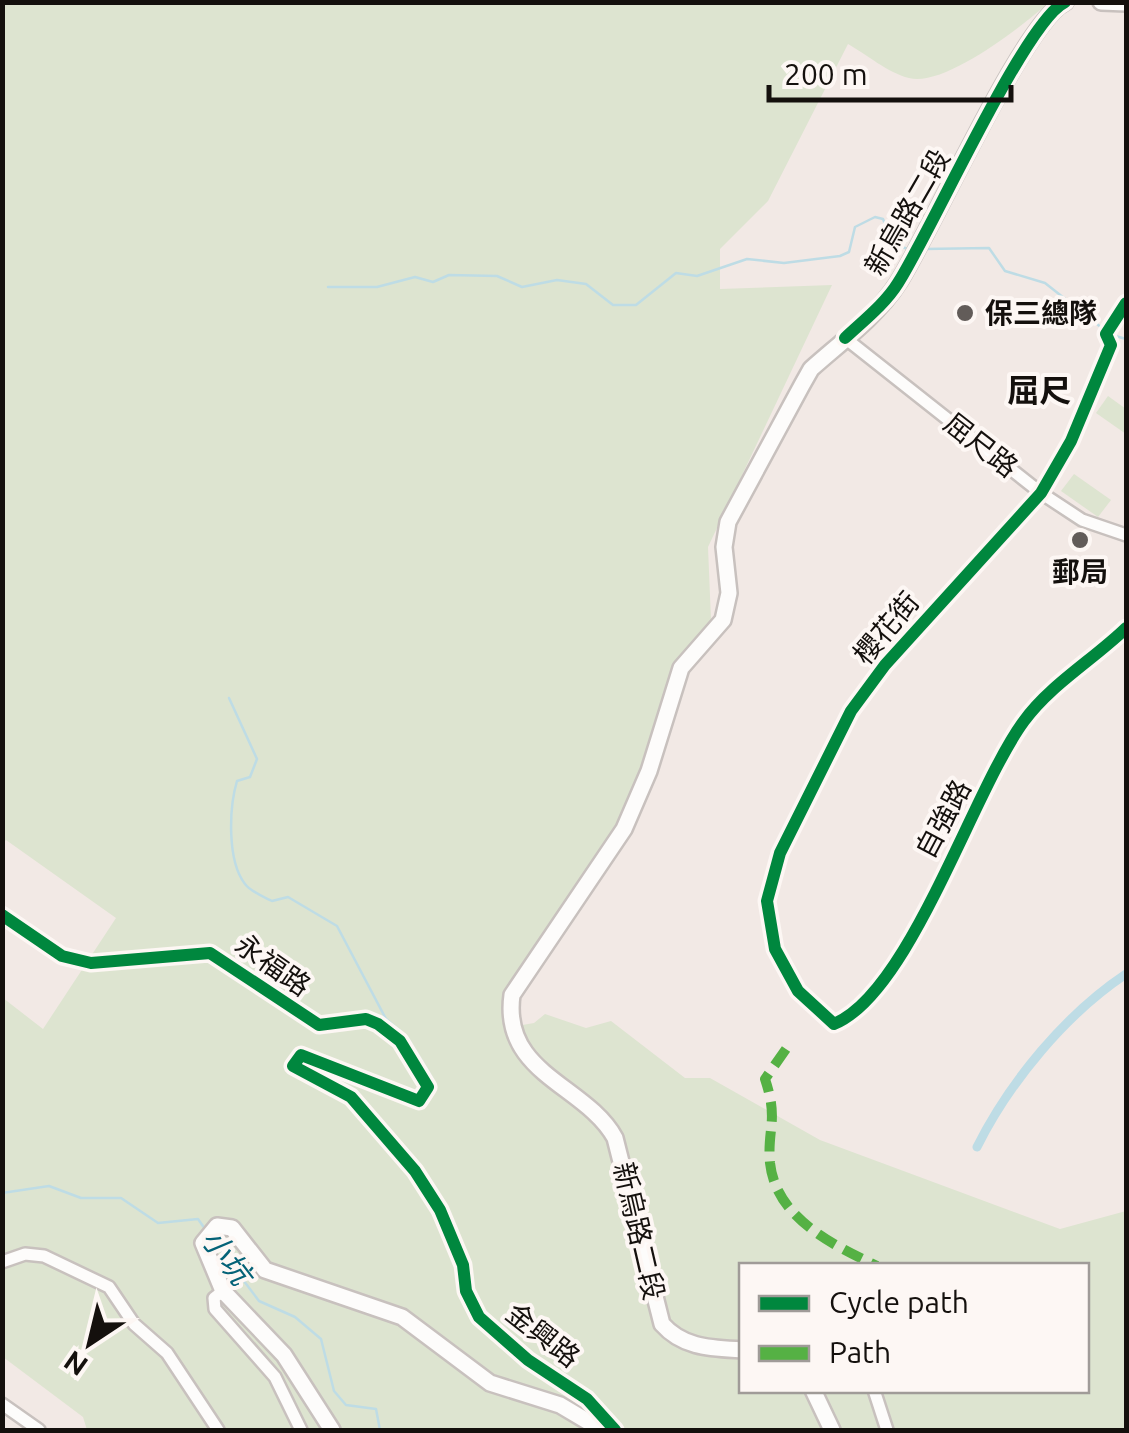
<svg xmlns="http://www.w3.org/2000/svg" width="1129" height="1433" viewBox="0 0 1129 1433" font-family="Ubuntu,'Noto Sans TC',sans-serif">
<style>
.green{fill:#dde4d0;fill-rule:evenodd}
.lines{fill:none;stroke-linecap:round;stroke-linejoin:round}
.stream{stroke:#bedce5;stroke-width:2.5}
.canal{stroke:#bedce5;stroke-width:9}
.minor-casing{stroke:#c8c1be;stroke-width:16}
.major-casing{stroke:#c8c1be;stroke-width:20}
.minor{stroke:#fdfcfb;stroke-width:11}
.major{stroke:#fdfcfb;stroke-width:15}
.quiet{stroke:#55b144;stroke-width:10;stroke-dasharray:20 10;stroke-linecap:butt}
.cycleway-casing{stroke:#fdf7f4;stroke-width:19}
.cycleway{stroke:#00873e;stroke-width:12}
.poi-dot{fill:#625c59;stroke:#fdf7f4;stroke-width:4}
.labels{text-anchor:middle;stroke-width:8;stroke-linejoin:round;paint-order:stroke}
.street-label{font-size:28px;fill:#14100d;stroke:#fdf7f4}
.poi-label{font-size:28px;font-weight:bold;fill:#14100d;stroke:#fdf7f4;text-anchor:start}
.water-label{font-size:30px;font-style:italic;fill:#046277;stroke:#fdf7f4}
.quarter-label{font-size:32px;font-weight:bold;fill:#14100d;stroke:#fdf7f4}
</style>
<rect width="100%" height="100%" fill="#f2e9e5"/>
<g class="green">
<path d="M3 3H1048C1023 26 943 88 909 78 888 73 866 54 848 44L768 201 720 249V289L832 285 708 547 711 620 675 661 639 780 619 821 548 934 504 991 503 1012 511 1027 534 1023 545 1014 586 1028 611 1021 685 1078H710L820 1140 1060 1229 1126 1211V1430H87L83 1417 3 1357V998L43 1029 116 918 6 840 3 843ZM742 1266H1086V1390H742Z"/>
<path d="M1108 396 1126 409V434L1096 413Z"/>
<path d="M1074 474 1111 500 1098 517 1061 491Z"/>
</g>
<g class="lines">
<g class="stream">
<path d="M924 249 989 248 1005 271 1045 283 1102 328"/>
<path d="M328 287H377L415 277 433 282 449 275 497 276 522 287 557 280 586 284 613 305H636L676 273 697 276 747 259 784 263 840 256 849 252 855 227 875 217 883 219 893 244 911 250"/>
<path d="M1112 335 1126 339"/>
<path d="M229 698 257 759 250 777 237 781C229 808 227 861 245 884 251 892 264 897 272 901L288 897 337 926 386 1019 407 1037 432 1078"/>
<path d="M2 1193 49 1186 81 1198H121L158 1223 198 1219 205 1229"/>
<path d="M213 1240 259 1301 295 1317 321 1339 334 1391 346 1405 376 1409 380 1430"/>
</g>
<path class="canal" d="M977 1147C1010 1081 1066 1014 1126 974"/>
<g class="minor-casing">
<g id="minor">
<path d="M1126 303 1106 334 1111 345 1071 441 1041 493 885 665 851 711 780 853 767 901 775 949 798 991 834 1024C910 993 973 790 1024 721 1050 685 1094 659 1126 628"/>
<path d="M845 338 1041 493 1082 520 1126 535"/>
<path d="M2 915 62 956 91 963 210 953 319 1025 366 1019 378 1024 400 1041 428 1087 419 1101 301 1055 293 1066 351 1097 415 1171 440 1210 463 1265 466 1291 479 1317 528 1360 587 1399 615 1430"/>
<path d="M2 1262 25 1254 44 1256 109 1287 134 1324 167 1353 218 1430"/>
<path d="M223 1291 214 1298 215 1309 275 1377 301 1430"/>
<path d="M874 1390 887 1430"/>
<path d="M2 1404 39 1430"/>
</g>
</g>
<g class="major-casing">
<g id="major">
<path d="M1101 2 1126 3"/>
<path d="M742 1350C711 1348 683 1348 662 1324L615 1138C586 1085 501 1074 512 995L624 829 649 771 681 668 723 620 729 593 724 547 728 522 802 385 811 369C840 343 877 316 898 283 931 232 1024 21 1065 2"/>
<path d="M813 1390 832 1430"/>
<path d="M332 1430 284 1355 223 1291 203 1243 217 1226 232 1228 265 1270 402 1317 490 1383 560 1405 602 1430"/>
</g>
</g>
<use href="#minor" class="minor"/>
<use href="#major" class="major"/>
<path class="quiet" d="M786 1049 765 1079C779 1121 767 1127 770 1163 776 1218 833 1245 877 1266"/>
<g class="cycleway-casing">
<g id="cycleway">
<path d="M1126 303 1106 334 1111 345 1071 441 1041 493 885 665 851 711 780 853 767 901 775 949 798 991 834 1024C910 993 973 790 1024 721 1050 685 1094 659 1126 628"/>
<path d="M845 338C863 321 885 304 898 283 931 232 1025 21 1065 2"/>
<path d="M2 915 62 956 91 963 210 953 319 1025 366 1019 378 1024 400 1041 428 1087 419 1101 301 1055 293 1066 351 1097 415 1171 440 1210 463 1265 466 1291 479 1317 528 1360 587 1399 615 1430"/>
</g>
</g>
<use href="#cycleway" class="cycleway"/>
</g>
<g class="poi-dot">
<circle cx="965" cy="313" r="10"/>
<circle cx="1080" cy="540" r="10"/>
</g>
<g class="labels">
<g class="street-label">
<text transform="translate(907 212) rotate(-60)" y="10">新烏路二段</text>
<text transform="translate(981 445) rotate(38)" y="10">屈尺路</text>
<text transform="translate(886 628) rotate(-50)" y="10">櫻花街</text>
<text transform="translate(943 819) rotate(-62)" y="10">自強路</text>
<text transform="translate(273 965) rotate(35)" y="10">永福路</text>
<text transform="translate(639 1231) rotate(77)" y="10">新烏路二段</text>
<text transform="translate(543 1335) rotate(38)" y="10">金興路</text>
</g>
<g class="poi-label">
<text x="985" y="323">保三總隊</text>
<text x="1080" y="582" text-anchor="middle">郵局</text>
</g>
<g class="water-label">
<text transform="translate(226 1257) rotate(53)" y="10">小坑</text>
</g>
<g class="quarter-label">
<text x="1039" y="402">屈尺</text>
</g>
</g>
<rect width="1129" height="1433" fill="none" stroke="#14100d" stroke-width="10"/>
<rect x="739" y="1263" width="350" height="130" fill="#fdf7f4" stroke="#a09b98" stroke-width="2.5"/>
<rect x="759" y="1296" width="50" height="15" fill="#00873e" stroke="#a09b98" stroke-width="2.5"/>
<text x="829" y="1313" font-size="30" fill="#14100d">Cycle path</text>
<rect x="759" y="1346" width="50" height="15" fill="#55b144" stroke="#a09b98" stroke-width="2.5"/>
<text x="829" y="1363" font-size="30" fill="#14100d">Path</text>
<g transform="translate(90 1343) rotate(215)" stroke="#fdf7f4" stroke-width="8" paint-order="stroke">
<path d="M0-8L18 38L0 25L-18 38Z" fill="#14100d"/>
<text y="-15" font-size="28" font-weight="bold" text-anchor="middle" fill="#14100d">N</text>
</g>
<path d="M769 85v15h242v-15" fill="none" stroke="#14100d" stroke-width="5"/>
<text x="784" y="85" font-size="30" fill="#14100d" stroke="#fdf7f4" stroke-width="8" paint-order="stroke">200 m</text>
</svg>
